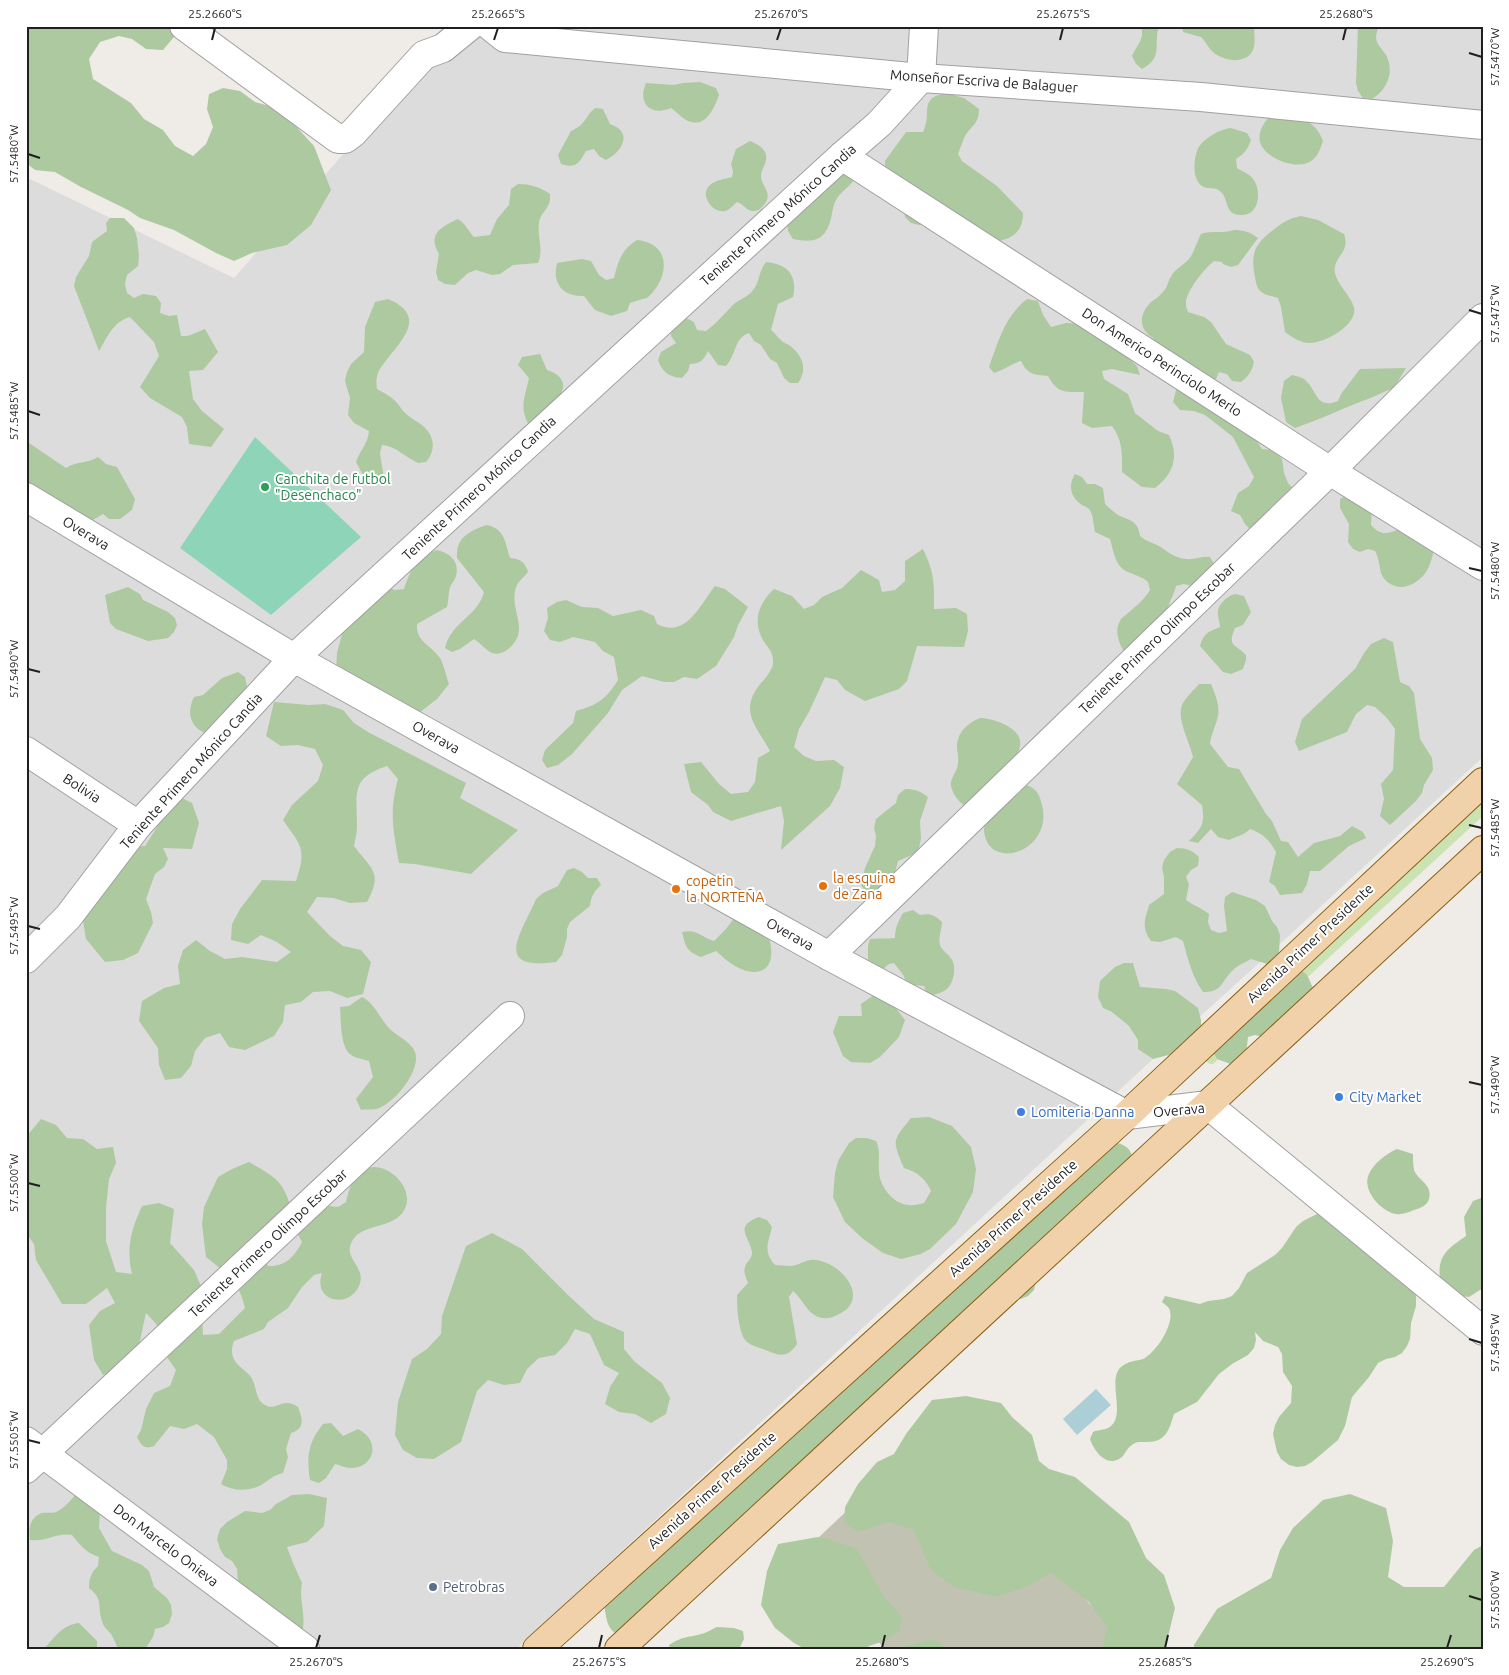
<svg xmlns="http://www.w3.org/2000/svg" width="1509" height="1675" viewBox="0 0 1509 1675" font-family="Ubuntu,sans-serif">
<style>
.residential{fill:#dddcdc}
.construction{fill:#c2c2b3}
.grass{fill:#cbe3b3}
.forest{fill:#adc9a0}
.pitch{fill:#8ed4b8}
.water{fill:#acced7}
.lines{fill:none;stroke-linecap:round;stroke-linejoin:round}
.minor-casing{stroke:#a0a0a0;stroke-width:30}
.major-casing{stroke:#895f12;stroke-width:30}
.minor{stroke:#fff;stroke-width:28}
.major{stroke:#f1d1a9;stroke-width:28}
.ticks{fill:none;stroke:#1f1f1f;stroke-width:2}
.leisure-dot{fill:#2e9e5b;stroke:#fff;stroke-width:2}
.food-dot{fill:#e8710a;stroke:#fff;stroke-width:2}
.shop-dot{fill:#3f7fe0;stroke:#fff;stroke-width:2}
.service-dot{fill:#5c6f8a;stroke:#fff;stroke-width:2}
.labels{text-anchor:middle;stroke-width:4;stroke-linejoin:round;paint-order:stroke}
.street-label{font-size:14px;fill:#1f1f1f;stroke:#fff}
.leisure-label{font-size:14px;fill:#27864d;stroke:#fff;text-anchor:start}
.food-label{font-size:14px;fill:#c56008;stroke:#fff;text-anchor:start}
.shop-label{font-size:14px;fill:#366cbe;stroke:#fff;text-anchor:start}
.service-label{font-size:14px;fill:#4e5e75;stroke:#fff;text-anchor:start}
.neatline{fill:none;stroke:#1f1f1f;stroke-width:2}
.ticks-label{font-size:12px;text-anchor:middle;fill:#1f1f1f}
</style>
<rect width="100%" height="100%" fill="#efece7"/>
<path class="residential" d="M456 26H1483V757L1280 944 1153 1059 516 1649H26V177L234 278Z"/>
<path class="construction" d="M930 1432 1132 1649H885L799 1556Z"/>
<path class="grass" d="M1483 795V816L1213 1064H1210L1202 1059Z"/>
<g class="forest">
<path d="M26 26H180L179 31 163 50 146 49 132 39 119 36 100 42 89 59 93 79 131 103 144 119 163 130 175 146 193 156 206 144 213 127 207 109 209 94 223 88 240 91 255 102 280 109 314 146 331 190 311 225 287 245 252 253 234 261 216 253 174 230 140 218 128 210 81 187 55 172 35 170 26 163Z"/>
<path d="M1141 26H1159C1153 45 1164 57 1142 69L1136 64 1132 56C1137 45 1145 39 1141 26Z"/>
<path d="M1182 26H1254C1254 34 1256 43 1253 50 1246 65 1224 61 1214 53 1209 49 1206 42 1201 37L1183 32Z"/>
<path d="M1358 26H1379C1377 31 1375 37 1377 42 1379 46 1383 51 1386 55 1395 72 1387 90 1372 99L1363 98 1358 91 1356 83Z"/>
<path d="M700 82 716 88 719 95C714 109 705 130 686 120 681 117 677 112 671 108 651 117 637 103 646 83L674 85 683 83Z"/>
<path d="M946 93 964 98 979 109C979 125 971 125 964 138 962 143 960 149 958 154L962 161 997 186 1023 213C1023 232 1013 238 996 242L936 224 919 225 911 223 905 217 904 208 885 170V161L906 132H923C933 112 917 99 946 93Z"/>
<path d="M595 108 603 109 610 124C634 132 622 152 606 160L599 156 594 149 586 151C579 163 576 169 561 164L558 155 571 131C587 124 584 117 595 108Z"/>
<path d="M1274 111C1296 117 1315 118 1323 141 1320 149 1318 157 1311 161 1297 171 1264 158 1260 142 1257 130 1267 119 1274 111Z"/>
<path d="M1231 128 1247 133 1251 140C1248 149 1244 154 1236 159L1237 168C1243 172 1251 174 1255 182 1261 193 1259 215 1242 215 1224 216 1229 199 1221 192 1216 187 1212 189 1207 188 1192 185 1193 162 1197 151 1200 140 1220 129 1231 128Z"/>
<path d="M750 141C758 144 768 150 766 160 765 166 761 170 761 176 761 187 774 192 764 205 761 208 759 211 754 211 747 212 744 204 737 202 733 205 730 210 725 211 712 214 699 194 710 185 715 180 725 179 732 177L733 172 731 164 736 149Z"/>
<path d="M828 158 857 175C851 187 839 192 835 202 832 209 832 218 829 225 822 243 809 242 793 239L788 231 787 222Z"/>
<path d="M518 184C530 184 540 187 550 194 551 210 541 210 539 223 537 237 544 249 538 263L513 265 500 274 492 275 476 270 468 273 455 285 445 284 438 280 436 272 439 254C427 234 441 227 458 219 466 224 468 231 474 237L490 235 497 219 509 205 511 189Z"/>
<path d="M1301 216 1318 220 1344 234C1351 253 1332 257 1335 273 1337 284 1350 295 1354 307 1358 325 1325 343 1310 343 1301 343 1293 338 1285 332L1281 307 1278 298C1273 296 1267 296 1263 293 1257 290 1256 283 1255 277 1250 253 1255 244 1273 230 1282 223 1289 218 1301 216Z"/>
<path d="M110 218H124L134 228 137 238 139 256 138 266 127 275 125 284 127 293 134 298 143 294 156 296 161 303 160 313 169 316 177 315 181 336C191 337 196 332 205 329L218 352 203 370 189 371 193 399 202 411 224 429 211 447 189 444 187 427 182 417 150 398 140 387 159 356 154 342 130 317C113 322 108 336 99 351L74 286 76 277 89 256 92 242 107 231 106 223Z"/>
<path d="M1234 230C1244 230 1250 232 1258 238L1238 265 1231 267 1223 264 1222 262 1214 261C1205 268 1185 292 1186 304 1186 307 1187 309 1188 312L1204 317 1211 322 1226 344 1250 355 1254 362C1252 371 1248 377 1241 382L1232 381 1227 374 1219 372 1216 379 1208 382 1155 346 1153 338C1138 329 1139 314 1151 302 1155 299 1160 296 1163 292 1168 287 1168 280 1172 275 1176 268 1184 265 1189 259 1194 253 1197 241 1201 234 1212 230 1222 234 1234 230Z"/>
<path d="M637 240C673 244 669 279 647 298L639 300 630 303 627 311 611 316 595 310 584 296C562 297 552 283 557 263L582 259 591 261 599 275 606 280 614 278C618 261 622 249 637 240Z"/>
<path d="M766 262C788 264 798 276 793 297L778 304 771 330C775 333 778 338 782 341 785 344 786 343 789 345 803 355 808 370 798 383H790L784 378 777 363 770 359 761 345 754 341 749 333C734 338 737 353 726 366L718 365 708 351C704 360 700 364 690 364L688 371 682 378C669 377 662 372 658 360L661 352 676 343 671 336 672 327 678 321 686 318 694 322 697 330 706 331C718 322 723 315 734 304 740 299 748 297 753 290 760 282 758 272 766 262Z"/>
<path d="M388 299C436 319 389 350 378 373 376 379 376 383 377 389 384 393 392 397 397 403 400 406 401 409 404 412 410 418 417 421 423 426 435 436 436 451 426 462L418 463C405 457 396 446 382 445L380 453 384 479 380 485C365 483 363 474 356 462 360 450 368 444 369 431L354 423 348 415 350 398 345 381 347 372 351 364 364 352 365 327 375 302Z"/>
<path d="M1027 299 1038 301 1043 315 1051 327 1066 323 1084 324 1125 355 1137 366 1140 375 1112 369 1102 371 1104 379 1128 394 1135 413 1158 431 1169 435C1179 457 1174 473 1155 488L1142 487 1122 472C1122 454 1123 441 1112 426L1092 428 1082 423 1084 392C1065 392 1058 394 1048 376 1034 375 1027 374 1021 361 1011 364 1004 370 994 373L989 367C998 342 1005 316 1027 299Z"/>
<path d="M540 354 547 370C585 383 546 411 531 428 518 408 525 398 529 378L518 365 522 357Z"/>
<path d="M1406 368 1394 388C1384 391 1375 397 1365 400 1341 409 1319 420 1295 428L1286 422 1281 398 1284 381 1292 375C1296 376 1301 377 1304 379 1318 390 1315 410 1338 401L1341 394 1360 369Z"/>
<path d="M1186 388 1236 424 1244 433 1256 440 1262 449 1274 450 1282 459 1284 473 1288 483 1296 492 1254 533 1245 524 1240 515 1231 511 1238 493 1249 486 1254 477 1233 437 1205 415 1194 411 1180 410 1173 402 1176 390Z"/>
<path d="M26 441 66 468C77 461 86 464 98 457L106 464 117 467 135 499 132 510 120 519H109L103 514 93 520 39 494 26 480Z"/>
<path d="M1075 474 1082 477 1087 484H1095L1103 488 1105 504C1109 508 1114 512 1118 515 1130 521 1138 520 1140 536 1147 542 1154 543 1161 547 1169 553 1176 558 1186 559 1195 560 1201 556 1210 557L1219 572 1192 586 1184 584 1176 586C1174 595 1169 601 1168 610L1128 657C1121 649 1113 632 1120 621 1121 618 1126 615 1128 613 1136 606 1144 600 1150 590L1148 582C1141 576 1134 575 1126 571 1115 566 1113 549 1110 539L1095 532C1093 525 1094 515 1089 509 1086 506 1085 507 1082 505 1070 497 1068 485 1075 474Z"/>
<path d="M1347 495 1372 508 1371 525C1382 537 1387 533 1401 529L1434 550C1432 558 1430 566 1426 572 1416 587 1395 594 1383 577 1379 571 1380 559 1375 551L1368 549 1360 552 1353 549 1348 542 1349 524 1340 508V499Z"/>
<path d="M487 525C505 529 505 542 510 558 521 559 525 562 528 572 523 578 516 583 515 591 511 614 531 631 507 650 502 653 498 655 492 653 485 650 481 643 474 639L460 649 452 652 445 648C451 622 478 616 484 592L457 558C457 553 457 546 460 542 464 534 478 527 487 525Z"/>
<path d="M923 549C935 574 934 583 934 609L956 608 967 614 968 631 964 647 917 646 907 681 899 689 865 701 845 690 837 680 825 677 809 712 799 729 794 747 804 756 816 761 834 760 844 767 840 788 830 806 781 850 784 821 781 806 731 821 713 812 708 805 691 792 684 764 701 762 719 784 731 794 748 792 755 782 758 758 770 751C756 725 738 711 761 683 766 678 772 670 773 664 774 651 768 649 763 640 752 621 759 603 774 589L792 596 804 609 814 605 822 597 842 588 861 570 879 580 882 592 895 590 905 581V561Z"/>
<path d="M437 550C450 553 460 562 456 576 455 580 452 583 450 587 448 593 449 600 447 607L417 624C416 642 430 644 440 658 444 665 446 676 449 684L437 699 415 716 380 720 371 717 363 712 348 699 336 671 337 653 342 634 357 604 387 587 395 590 404 589C411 569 416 557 437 550Z"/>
<path d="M715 586 725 589 748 607 738 625 734 637 716 666 697 679 684 677 674 682H664L642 676 622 690 608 713 572 754 558 765 547 768 542 760 545 750 573 723 576 711C598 705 606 699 618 680L614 657 603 651 595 642 573 637 560 642 550 640 544 631 548 618 547 608 557 602 566 600 582 607 598 608 613 616 641 610 654 616 657 624C686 639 700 605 715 586Z"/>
<path d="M128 587 140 594 143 600 168 612 175 618 177 625 174 632 168 638 148 641 116 629 110 623 105 595Z"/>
<path d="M1235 594 1244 596 1251 612 1243 625 1235 628C1227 647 1235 643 1246 655V660L1243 669 1231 674 1223 672 1200 646C1204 633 1208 632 1220 627 1220 622 1218 619 1218 614 1217 605 1227 596 1235 594Z"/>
<path d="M1384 638 1393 642 1400 682 1409 686 1414 693 1420 739 1432 758 1433 770 1424 785 1422 793 1416 801 1390 825 1380 816 1384 799 1381 784 1393 770 1395 729 1387 718 1375 707 1367 705 1356 714 1347 732 1299 751 1295 742 1302 719 1355 669 1364 653 1371 644Z"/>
<path d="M238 672 245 677 247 687 246 696 212 735C192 731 185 715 194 697L203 695 222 678Z"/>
<path d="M1199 684H1211C1215 694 1220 705 1218 716 1216 726 1211 734 1210 744L1228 767 1239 769 1266 814 1272 821 1281 841 1288 842 1298 857 1314 843 1340 836 1352 826 1363 832 1366 838 1349 846 1320 871H1310L1307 884 1302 893 1280 895 1275 886 1269 882 1276 852C1269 840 1264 834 1250 829 1243 836 1237 836 1229 840L1218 837 1211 829 1198 843 1189 841C1202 827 1205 825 1202 805L1177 784 1193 757C1190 742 1175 717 1183 703 1187 696 1194 690 1199 684Z"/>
<path d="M274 702 309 705 325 704 343 710 354 723 368 732 466 783 460 798 518 830 471 874 415 864 399 863C393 830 389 812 398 779L387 766C350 778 357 794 357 827 357 833 355 840 354 846 372 870 383 872 367 902L350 903 333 898 317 897 307 912 330 936 343 946 361 950 371 962 363 994 347 998 330 991 313 992 301 1002 285 1005 283 1022 274 1036 245 1050 229 1047 220 1033 205 1038 195 1051 191 1066 181 1078 165 1080 159 1065 158 1048 139 1021 142 1001 164 988 180 984 178 966 183 950 196 940 210 951 225 959 242 957 277 962 291 952 277 942 261 935 248 944 231 940 232 924 240 909 262 880 296 881C307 848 301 846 283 820L292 805 318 781 323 765 315 749 298 745 281 746 266 736Z"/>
<path d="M980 718C993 718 1023 728 1020 745 1020 750 1016 756 1014 761L1023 784C1035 787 1039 792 1042 805 1054 852 987 873 984 830 984 824 986 817 987 811 980 809 970 809 964 805 958 802 950 790 951 783 952 775 958 771 958 762 959 756 957 752 957 747 957 732 968 723 980 718Z"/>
<path d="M905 789C915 789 920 791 928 797L920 821 921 839 919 848 914 854 898 861 892 885 874 897 866 892 861 885 865 868 875 846 876 836 874 828 876 819 896 803 898 795Z"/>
<path d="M180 797 192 803 199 823 192 849 163 848 168 859 164 867 155 874 146 899 151 912 153 923 138 953 123 960 105 962 86 939 83 921 97 890 123 847 145 846 157 827 163 804Z"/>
<path d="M1177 848C1187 848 1193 851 1199 857L1198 866 1191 870 1186 877 1189 884 1186 900C1194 906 1202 908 1209 914L1208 922 1211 930 1219 933 1227 931 1224 906 1225 897 1232 892 1256 900 1265 906 1272 921 1277 927 1280 935 1279 953 1274 960 1267 964 1251 959C1244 963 1236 966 1231 972 1220 984 1222 992 1203 992 1192 977 1188 959 1183 941L1176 937 1160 942 1151 941C1141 927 1145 920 1149 905L1164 894V877L1162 868 1164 860 1170 852Z"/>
<path d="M574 868 582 872 588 878H597L601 885C594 892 591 896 590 906L570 922 567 929V937L562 955 556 962C492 971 521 934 536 899L543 893 558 886 567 870Z"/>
<path d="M913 910 920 915C930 913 935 915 942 922 942 929 938 937 940 945 942 951 949 954 952 960 957 968 953 987 944 991 938 994 937 993 930 997L927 995 924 986 912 985 905 980 904 976 894 963 889 964 882 970 868 969V946L870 939C879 938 887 939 895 938 895 928 898 922 903 913Z"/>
<path d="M737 914 767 925C768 932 770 940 771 948 774 974 753 977 735 966 728 962 722 956 716 951L701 957C686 951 686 947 682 932 698 929 700 937 714 941L726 929Z"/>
<path d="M1124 963H1133L1140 987 1166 989 1175 991 1198 1008 1201 1020V1029L1184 1051 1153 1059 1138 1049V1040L1129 1026 1112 1012 1103 1008 1098 997 1100 981 1115 967Z"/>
<path d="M1301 970 1307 975 1314 990 1263 1037 1255 1035 1248 1037 1246 1055 1233 1065 1217 1059 1213 1052Z"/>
<path d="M875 994 891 1002 905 1020 899 1037 880 1057 870 1063 851 1062 843 1056 833 1032 839 1016H862L861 1004Z"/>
<path d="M362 997C374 1003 379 1016 387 1026 395 1036 410 1040 415 1052 422 1070 393 1105 376 1109 372 1110 365 1109 361 1110L356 1099 373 1077 369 1061C363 1059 354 1058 350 1054 340 1046 341 1019 340 1007L349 1006Z"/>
<path d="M929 1117 952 1126 971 1147 976 1169 973 1192 956 1224 930 1249 921 1254 901 1259 883 1253 862 1238 845 1222 833 1197 835 1173 838 1161 849 1143 856 1138H867L876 1141C881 1151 878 1161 879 1172 880 1187 893 1204 909 1205 913 1206 919 1204 924 1203L931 1191C926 1179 917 1172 904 1168 892 1139 892 1142 911 1118Z"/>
<path d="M41 1119 56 1125 67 1138 83 1139 97 1149 113 1147 116 1163 109 1179 106 1208V1241L116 1272 132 1274C126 1248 131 1230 142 1206L159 1203 174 1209 170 1243 194 1270 201 1286 203 1335 219 1334 245 1308C238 1279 228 1275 206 1257L202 1224 204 1207 218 1177 232 1169 249 1162C273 1176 283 1179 291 1208L265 1259 268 1266C285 1267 294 1257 302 1242L294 1227 325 1199 329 1206 338 1207 346 1202C348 1194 350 1184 355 1177 374 1151 414 1181 406 1206 399 1228 368 1223 355 1237 338 1258 368 1265 359 1286 348 1310 312 1301 322 1273L314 1275 302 1287 288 1308 268 1322 264 1329 234 1341C232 1347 231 1351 233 1357 236 1366 246 1370 251 1377 257 1386 255 1400 265 1405 273 1410 279 1403 287 1403 291 1403 295 1405 298 1407 303 1420 305 1428 291 1433L286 1449 288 1457 283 1473C274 1475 269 1480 261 1485 249 1492 232 1491 221 1484L227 1469V1460L214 1437 197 1424 184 1429 170 1426 154 1446C144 1450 141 1445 137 1437L141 1430 146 1409 154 1393 170 1386 176 1370 157 1343 158 1326 146 1313 139 1345 119 1371 103 1375 94 1360 89 1325 100 1311 115 1303 107 1288 86 1304H62L36 1260 34 1244 26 1233V1137Z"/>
<path d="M1115 1142C1131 1147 1131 1151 1135 1166L1044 1244 1034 1290 1028 1296 1021 1299 1012 1298 701 1564 684 1569 680 1576 621 1637C606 1629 607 1620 604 1605Z"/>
<path d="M1397 1149 1413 1154C1413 1159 1413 1165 1414 1170 1418 1181 1433 1184 1429 1199 1427 1206 1420 1208 1414 1210 1409 1212 1402 1215 1396 1214 1381 1212 1361 1189 1369 1174 1373 1164 1387 1153 1397 1149Z"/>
<path d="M1481 1198 1483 1199V1288L1469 1297 1460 1296 1440 1278C1437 1255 1449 1248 1466 1236L1464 1217 1473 1201Z"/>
<path d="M1325 1212 1409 1281 1416 1296V1306L1411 1323 1410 1339 1407 1346 1402 1353 1395 1357 1386 1359 1378 1363 1369 1377 1352 1397 1345 1426 1338 1440 1312 1462 1305 1466 1297 1467 1289 1465 1281 1459 1277 1452 1273 1434 1275 1425 1279 1417 1291 1403 1292 1386 1283 1372 1282 1354 1278 1347 1263 1341 1255 1332 1256 1340 1254 1348 1248 1355 1232 1364 1219 1374 1197 1402 1174 1414C1169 1430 1166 1442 1147 1442 1141 1442 1136 1441 1132 1445 1127 1448 1125 1454 1122 1457 1107 1469 1094 1451 1090 1439L1093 1432C1097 1430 1104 1430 1108 1428 1128 1418 1106 1380 1121 1367 1128 1361 1136 1361 1143 1359 1156 1353 1178 1320 1168 1307 1166 1305 1164 1304 1162 1302L1165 1296 1200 1304 1208 1301 1224 1299 1232 1296 1239 1288 1247 1273 1275 1255 1282 1248 1296 1227 1303 1221 1317 1214Z"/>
<path d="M759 1217 767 1220 772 1227C768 1244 763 1251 775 1265 780 1265 786 1266 791 1266 800 1265 807 1258 817 1260 845 1265 872 1302 835 1316 828 1319 822 1319 816 1316 806 1311 802 1298 793 1291L789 1297 797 1344C785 1362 775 1353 760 1348 755 1346 750 1345 746 1341 738 1332 737 1306 737 1295L748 1283C746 1278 743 1272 745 1267 746 1262 752 1259 752 1253 751 1238 732 1227 759 1217Z"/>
<path d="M492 1233 522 1249 569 1296 594 1319 624 1332V1349L635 1362 662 1383 670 1398 666 1414 651 1423 635 1414 619 1412 605 1404 610 1387 619 1373 604 1365 590 1334 575 1329 567 1343 555 1355 539 1358 527 1369 520 1383 504 1385 488 1380 477 1391 461 1442 434 1459 417 1458 403 1450 395 1435 398 1402 412 1359 427 1349 441 1334 442 1316 466 1246Z"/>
<path d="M966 1396 1001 1403 1012 1417 1032 1435 1039 1461 1049 1469 1075 1477 1129 1522 1146 1558 1164 1575 1175 1608 1165 1649H1102L1107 1628 1089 1602 1051 1573 1028 1586 997 1597 954 1587 931 1570 914 1530 888 1522 857 1532 844 1522 845 1507 858 1484 877 1462 894 1454 906 1434 932 1400Z"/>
<path d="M331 1423 343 1436 358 1429C382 1441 374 1469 350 1468 345 1468 340 1465 335 1464L326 1478 319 1483 310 1480C307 1457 307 1444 323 1424Z"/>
<path d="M79 1491 100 1512 99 1528 112 1551 142 1565 149 1571 154 1587 167 1598 171 1605 172 1614 169 1623 163 1627 155 1629 153 1637 145 1649H118C116 1644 114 1639 111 1634 108 1630 103 1627 102 1621 97 1606 104 1600 89 1588 89 1578 91 1573 98 1566L99 1557C86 1553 80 1545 72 1535 57 1532 46 1542 30 1540 28 1529 30 1517 42 1513 48 1512 53 1514 58 1511 66 1507 73 1497 79 1491Z"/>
<path d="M309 1494 327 1498 324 1526 307 1542 287 1547 293 1563 302 1583C298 1600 308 1618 301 1635L239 1595 237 1569 232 1561 225 1557 220 1549 217 1539 220 1529 227 1522 245 1511 262 1513 270 1510 276 1504 292 1495Z"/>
<path d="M1350 1494 1386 1508 1393 1541 1388 1577 1404 1587H1444L1474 1550 1483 1545V1649H1194V1645L1217 1609 1271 1578 1280 1550 1293 1528 1323 1500Z"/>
<path d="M818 1537 832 1540 857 1549 883 1595 902 1617 899 1631 887 1640 869 1646 866 1649H805L794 1643 775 1628 761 1605 767 1571 778 1544Z"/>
<path d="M79 1623 97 1641V1649H44C55 1637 62 1625 79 1623Z"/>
<path d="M717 1627 734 1628 743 1631 744 1639 739 1649H670L669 1645C683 1636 687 1638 701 1634 707 1633 712 1629 717 1627Z"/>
<path d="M934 1639 947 1649H897Z"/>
</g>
<path class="pitch" d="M255 437 361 537 271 615 180 548Z"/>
<path class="water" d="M1096 1389 1111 1405 1077 1435 1063 1419Z"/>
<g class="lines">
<g class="minor-casing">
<g id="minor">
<path d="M184 26 338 139H345L353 133 424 55 443 48 470 26"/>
<path d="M490 26 505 38 921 78 1201 97 1483 125"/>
<path d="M842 156 1330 471 1483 566"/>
<path d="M26 497 294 658 829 956 1127 1115 1208 1105 1483 1331"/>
<path d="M26 751 138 825"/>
<path d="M829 956 1330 471 1483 318"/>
<path d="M26 959 68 917 138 825 294 658 842 156 879 124 921 78 924 26"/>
<path d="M26 1441 305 1649"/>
<path d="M26 1469 510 1016"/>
</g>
</g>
<g class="major-casing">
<g id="major">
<path d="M537 1649 1127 1115 1483 782"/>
<path d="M619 1649 1483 850"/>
</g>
</g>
<use href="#minor" class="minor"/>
<use href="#major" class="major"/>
</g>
<path class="ticks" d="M212 40 215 28M494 40 498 28M777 40 781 28M1060 40 1063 28M1343 40 1346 28M1469 53 1482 57M28 154 40 158M1469 310 1482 314M28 411 40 415M1469 568 1482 571M28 669 40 672M1469 825 1482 828M28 926 40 929M1469 1082 1482 1085M28 1183 40 1186M1469 1339 1482 1343M28 1440 40 1443M1469 1596 1482 1600M316 1648 320 1635M599 1648 602 1635M882 1648 885 1635M1165 1648 1168 1635M1447 1648 1451 1635"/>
<circle class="leisure-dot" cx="265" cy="487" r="5"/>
<g class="food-dot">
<circle cx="823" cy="886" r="5"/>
<circle cx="676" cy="889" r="5"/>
</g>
<g class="shop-dot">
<circle cx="1339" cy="1097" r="5"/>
<circle cx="1021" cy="1112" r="5"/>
</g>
<circle class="service-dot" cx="433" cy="1587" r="5"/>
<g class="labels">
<g class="street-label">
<text transform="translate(984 81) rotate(4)" y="5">Monseñor Escriva de Balaguer</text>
<text transform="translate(778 215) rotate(-42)" y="5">Teniente Primero Mónico Candia</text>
<text transform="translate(1162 362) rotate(33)" y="5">Don Americo Perinciolo Merlo</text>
<text transform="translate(479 488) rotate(-43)" y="5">Teniente Primero Mónico Candia</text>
<text transform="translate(86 533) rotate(31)" y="5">Overava</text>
<text transform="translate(1157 638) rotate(-44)" y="5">Teniente Primero Olimpo Escobar</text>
<text transform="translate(436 737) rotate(29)" y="5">Overava</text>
<text transform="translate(191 771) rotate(-48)" y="5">Teniente Primero Mónico Candia</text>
<text transform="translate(82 788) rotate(33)" y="5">Bolivia</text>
<text transform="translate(790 934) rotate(29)" y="5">Overava</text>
<text transform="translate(1310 943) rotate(-43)" y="5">Avenida Primer Presidente</text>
<text transform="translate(1179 1110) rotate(-5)" y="5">Overava</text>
<text transform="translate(1013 1218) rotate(-42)" y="5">Avenida Primer Presidente</text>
<text transform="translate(268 1243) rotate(-43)" y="5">Teniente Primero Olimpo Escobar</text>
<text transform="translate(712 1490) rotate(-42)" y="5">Avenida Primer Presidente</text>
<text transform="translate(166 1545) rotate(37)" y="5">Don Marcelo Onieva</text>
</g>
<g class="leisure-label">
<text x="275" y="484">Canchita de futbol<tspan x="275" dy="16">"Desenchaco"</tspan></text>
</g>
<g class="food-label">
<text x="833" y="883">la esquina<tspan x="833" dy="16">de Zana</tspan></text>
<text x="686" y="886">copetin<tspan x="686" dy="16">la NORTEÑA</tspan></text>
</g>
<g class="shop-label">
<text x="1349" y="1102">City Market</text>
<text x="1031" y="1117">Lomiteria Danna</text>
</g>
<g class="service-label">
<text x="443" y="1592">Petrobras</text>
</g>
</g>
<rect width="1509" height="1675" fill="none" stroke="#ffffff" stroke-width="55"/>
<rect x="28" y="28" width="1454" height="1620" class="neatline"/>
<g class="ticks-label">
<text x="215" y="18">25.2660°S</text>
<text x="498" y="18">25.2665°S</text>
<text x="781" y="18">25.2670°S</text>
<text x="1063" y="18">25.2675°S</text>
<text x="1346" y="18">25.2680°S</text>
<text transform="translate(1495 57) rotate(-90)" y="4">57.5470°W</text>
<text transform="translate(14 154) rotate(-90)" y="4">57.5480°W</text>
<text transform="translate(1495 314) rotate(-90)" y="4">57.5475°W</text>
<text transform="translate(14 411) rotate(-90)" y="4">57.5485°W</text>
<text transform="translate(1495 571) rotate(-90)" y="4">57.5480°W</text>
<text transform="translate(14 669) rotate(-90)" y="4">57.5490°W</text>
<text transform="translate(1495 828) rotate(-90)" y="4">57.5485°W</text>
<text transform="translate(14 926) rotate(-90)" y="4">57.5495°W</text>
<text transform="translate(1495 1085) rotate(-90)" y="4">57.5490°W</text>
<text transform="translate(14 1183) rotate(-90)" y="4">57.5500°W</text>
<text transform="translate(1495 1343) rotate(-90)" y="4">57.5495°W</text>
<text transform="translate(14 1440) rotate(-90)" y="4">57.5505°W</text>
<text transform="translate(1495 1600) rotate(-90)" y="4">57.5500°W</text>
<text x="316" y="1666">25.2670°S</text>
<text x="599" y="1666">25.2675°S</text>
<text x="882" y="1666">25.2680°S</text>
<text x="1165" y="1666">25.2685°S</text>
<text x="1447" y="1666">25.2690°S</text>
</g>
</svg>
